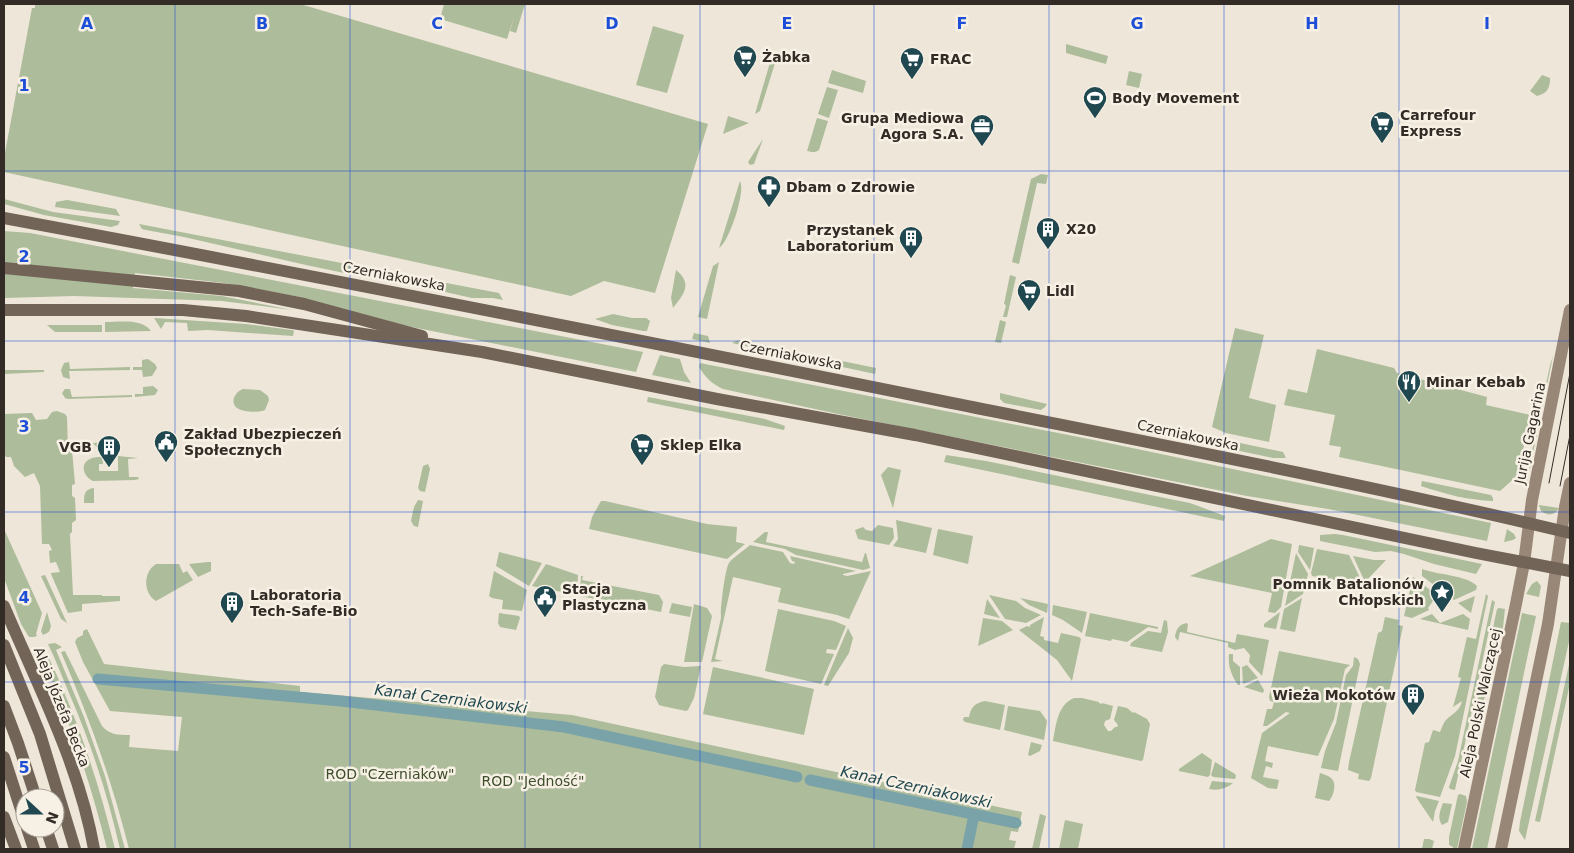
<svg xmlns="http://www.w3.org/2000/svg" width="1574" height="853" viewBox="0 0 1574 853" font-family="'DejaVu Sans',sans-serif">
<style>
.green{fill:#adbc9a}
.lines{fill:none;stroke-linecap:round;stroke-linejoin:round}
.canal{stroke:#7aa3a9;stroke-width:11}
.secondary{stroke:#988677;stroke-width:12}
.primary{stroke:#736458;stroke-width:12}
.tram{stroke:#322b26;stroke-width:1}
.grid{fill:none;stroke:#1d4ed8;stroke-width:1;stroke-opacity:0.55}
.labels{text-anchor:middle;stroke-width:5;stroke-linejoin:round;paint-order:stroke}
.poi-label{font-size:14px;font-weight:bold;fill:#322b26;stroke:#f7f0e4;text-anchor:start}
.street-label{font-size:14px;fill:#322b26;stroke:#f7f0e4}
.park-label{font-size:14px;fill:#3e4e2c;stroke:#f7f0e4}
.water-label{font-size:15px;font-style:italic;fill:#1f4850;stroke:#f7f0e4}
.grid-label{font-size:16px;text-anchor:middle;font-weight:bold;fill:#1d4ed8;stroke:#f7f0e4;stroke-width:5;stroke-linejoin:round;paint-order:stroke}
</style>
<rect width="100%" height="100%" fill="#eee6d8"/>
<g class="green">
<path d="M35 4H300L708 124 655 293 604 281 571 296 4 172V158L32 8H35Z"/>
<path d="M444 4H525L516 33 510 31 514 17 507 39 440 19Z"/>
<path d="M653 26 684 35 667 93 636 85Z"/>
<path d="M1066 44 1108 56 1106 64 1066 53Z"/>
<path d="M771 59 776 60 760 111 755 114Z"/>
<path d="M832 70 866 81 863 93 828 83Z"/>
<path d="M1129 71 1142 74 1139 88 1126 85Z"/>
<path d="M1542 75 1550 78C1550 89 1547 93 1537 96L1530 91Z"/>
<path d="M827 87 838 90 829 118 818 114Z"/>
<path d="M728 116 749 123 723 134Z"/>
<path d="M817 118 828 121 819 150C815 153 812 152 807 151Z"/>
<path d="M763 139 754 164 750 165 748 162Z"/>
<path d="M1041 174 1048 175 1046 184 1037 183 1019 264 1012 262 1031 179Z"/>
<path d="M740 181C746 191 729 242 719 248Z"/>
<path d="M4 199 53 212 120 221 118 225 111 227 44 215 4 204Z"/>
<path d="M67 200 116 209 120 216 55 207 56 202Z"/>
<path d="M139 224 409 276 407 281 397 284 306 265 184 237 146 230 142 229Z"/>
<path d="M4 231 30 233 643 352 636 372 387 322 299 297 224 283 135 273 133 288 222 296 292 310 222 301 74 296 4 298Z"/>
<path d="M719 262 707 319 698 317 713 266Z"/>
<path d="M676 270C693 284 684 294 673 308L671 298Z"/>
<path d="M1010 275 1016 277 1007 317H1003L1006 305 1004 304Z"/>
<path d="M420 278 499 293 503 300 493 298H472L423 287Z"/>
<path d="M613 314 632 318H646L650 321 647 331H643L612 325 595 319Z"/>
<path d="M154 318 246 324 292 330 294 331 293 336 208 330 188 331 187 323 165 322 161 329Z"/>
<path d="M1000 320 1006 322 1001 343 995 342Z"/>
<path d="M105 322C119 322 142 318 151 331L105 332Z"/>
<path d="M47 325H102V332H55Z"/>
<path d="M1235 328 1264 335 1249 398 1276 405 1269 442 1226 433 1212 427Z"/>
<path d="M694 333 708 336 710 343 692 339Z"/>
<path d="M742 340 759 344V347H763L764 345 876 368 875 374 732 343 736 341Z"/>
<path d="M1317 349 1394 368 1397 373 1487 397 1486 405 1531 415 1517 476 1500 491 1339 457 1341 447 1329 445 1335 415 1284 405 1288 389 1307 393Z"/>
<path d="M660 355 680 359 684 372 691 383 652 375Z"/>
<path d="M1553 356 1527 482 1526 480 1550 365Z"/>
<path d="M148 359 155 364 157 368 152 376 143 377 142 370H133V367H142V360Z"/>
<path d="M69 362 70 369 130 367V370L69 371 70 379 63 377 61 370 64 363Z"/>
<path d="M700 363 1094 440 1491 523 1487 541 1328 509 1247 496 838 414 723 389C712 384 705 377 699 367Z"/>
<path d="M4 370H44V372L4 374Z"/>
<path d="M153 386 158 390 155 395 135 397V394H143V387Z"/>
<path d="M65 389H70L72 397 132 395V397L68 399 65 398 62 393Z"/>
<path d="M243 389 260 390 268 396 269 400 265 410C259 413 242 412 237 408 229 402 236 391 243 389Z"/>
<path d="M1000 393 1047 404 1045 407 1041 410 1004 403 1000 399Z"/>
<path d="M648 397 765 419 785 426 784 430 647 402Z"/>
<path d="M57 411 65 414 67 417 68 449 72 450 75 484 72 485V496L75 498 76 520 72 523V532L70 534 73 595H102V596H120V601L82 604V611L68 613 51 574V573L60 572 56 562 50 563 49 551 52 550 49 544H42L40 486 34 473 25 477 14 466 11 457H6L4 453V414L32 413 36 420 47 419 52 412Z"/>
<path d="M1226 440 1283 452 1286 458H1273L1235 450 1229 448Z"/>
<path d="M117 442V448H106L100 451 93 443Z"/>
<path d="M946 455 986 461 1165 498 1190 503 1225 516 1224 521 944 462Z"/>
<path d="M118 456 138 458 128 459 129 477H138L139 479 135 480 93 481C84 477 79 464 90 459 94 457 98 457 102 457L103 464H99V471H118Z"/>
<path d="M428 464 430 469 425 492 420 491 418 488 423 466Z"/>
<path d="M888 467 901 470 893 508 881 475Z"/>
<path d="M1422 481 1491 495 1493 498V501C1467 500 1445 494 1421 486Z"/>
<path d="M94 488V503H84C84 495 84 489 94 488Z"/>
<path d="M418 500 423 501 418 527 414 526 411 521 414 507Z"/>
<path d="M601 501H605L707 524 737 527 736 542 745 544 727 559 589 529 592 517Z"/>
<path d="M1539 505 1559 508C1554 516 1548 516 1541 511Z"/>
<path d="M896 520 932 528 926 553 893 546 898 539Z"/>
<path d="M878 525 893 528 894 538 889 545 858 539 855 530 863 527 866 530 872 531Z"/>
<path d="M4 529 42 613 36 634 37 636 34 637H29L21 624 4 578Z"/>
<path d="M938 529 973 536 968 564 933 555Z"/>
<path d="M1507 529 1514 534 1516 538 1513 540 1504 542Z"/>
<path d="M765 532H768L766 542 862 562 865 553H866L870 568 863 570 796 555 785 549 753 542Z"/>
<path d="M1335 534 1343 535 1482 564 1476 574 1434 564 1404 554 1391 551 1375 552 1320 541V535Z"/>
<path d="M1271 539 1292 544 1281 607 1275 613 1268 612 1272 593 1190 576Z"/>
<path d="M750 545 783 552 790 563 794 564 795 562 792 561 790 556 856 571 843 574V575L847 576 871 571 849 619 837 615 778 602 781 588 733 577 715 659 723 661 711 662 721 618C720 610 725 569 729 563 732 558 745 550 750 545Z"/>
<path d="M1299 545 1314 548 1310 570 1298 552Z"/>
<path d="M1317 549 1349 555 1362 582 1357 584H1354L1312 576 1311 573Z"/>
<path d="M499 552 542 563 529 586 496 566Z"/>
<path d="M1296 553 1308 574 1303 594 1285 606Z"/>
<path d="M1353 556 1374 560H1386L1365 582Z"/>
<path d="M208 562H211V571L198 577 189 564Z"/>
<path d="M156 564H179L183 573 187 571 193 580 156 601C143 593 143 572 156 564Z"/>
<path d="M546 564 578 575 577 595 532 586Z"/>
<path d="M1422 569C1438 575 1466 575 1477 586L1476 590 1454 600 1422 576Z"/>
<path d="M494 571 527 590 522 611 502 609 503 600 492 598 489 596Z"/>
<path d="M45 575 67 623 61 619 41 576Z"/>
<path d="M581 576H583L582 580 659 595 663 602 661 612 580 596Z"/>
<path d="M1413 577 1437 595 1428 608 1429 610 1412 618 1404 616Z"/>
<path d="M1537 581 1541 586 1539 597 1526 594 1532 584Z"/>
<path d="M1486 594 1488 596 1455 756 1440 797 1416 792 1415 790 1425 743 1429 742 1433 730 1440 732C1442 728 1443 723 1446 720 1453 713 1460 711 1462 701L1453 707 1461 678 1458 677 1466 641 1467 637 1476 639Z"/>
<path d="M989 595 1016 601 1025 608 1041 615 1026 623 1005 619Z"/>
<path d="M1475 596 1471 613 1458 603Z"/>
<path d="M1020 598 1048 604 1047 613 1029 605Z"/>
<path d="M1302 598 1295 632 1280 629 1284 609Z"/>
<path d="M987 599 1000 618 984 614Z"/>
<path d="M1492 600 1495 602 1455 790 1450 789 1449 787 1458 761Z"/>
<path d="M672 603 692 607 690 617 669 613Z"/>
<path d="M694 604 707 608 712 616 702 662H684Z"/>
<path d="M1053 605 1087 612 1082 633 1063 620 1052 615Z"/>
<path d="M1499 608 1505 609 1503 627 1493 675 1480 710 1476 707 1497 609Z"/>
<path d="M778 609 834 621 846 626 836 650 827 649 826 653 834 654 821 684 765 671Z"/>
<path d="M47 612 51 626 49 632 43 635 41 631Z"/>
<path d="M1280 612 1276 629 1264 627V624Z"/>
<path d="M499 613 519 616 520 618 516 630 500 627 498 623Z"/>
<path d="M1090 613 1158 627V629L1148 627 1127 642 1112 639 1111 641 1085 636Z"/>
<path d="M1522 613 1536 616 1487 849H1472Z"/>
<path d="M1432 614 1440 623 1463 614 1470 619 1468 630 1420 619Z"/>
<path d="M1044 617 1040 636 1044 637V640L1058 643 1061 633 1079 637 1081 639 1072 681 1057 660 1019 630 1027 626 1030 627V625Z"/>
<path d="M1385 617 1399 620 1398 625 1403 626 1371 778 1369 781 1358 779 1359 774 1348 770 1349 762 1378 633 1382 631Z"/>
<path d="M983 618 1002 621 1013 630 978 646Z"/>
<path d="M1164 620 1167 621 1168 632 1162 652 1130 646 1131 643 1148 631 1161 633Z"/>
<path d="M1561 622 1570 623V637L1525 840 1519 831 1520 822Z"/>
<path d="M1186 623 1188 624 1187 632 1235 643 1237 634 1269 640 1262 676 1249 662 1250 655 1244 648 1235 650 1228 647V643L1180 632 1178 641 1175 637C1176 630 1178 625 1186 623Z"/>
<path d="M848 628 853 638 849 653 828 686 824 685Z"/>
<path d="M87 629 104 664 300 686V692L572 715 1022 812 1018 832 1011 831 1009 840 1016 841 1014 849H129C112 781 89 717 61 652L65 651 102 726C110 735 118 735 130 735L129 747 178 751 182 717 110 711 83 662 75 642 77 638 83 635V631Z"/>
<path d="M55 643 62 647 56 650 84 717 105 776 125 849H120C108 796 91 743 69 693 62 677 56 660 48 644Z"/>
<path d="M43 648C54 666 61 685 69 704 88 751 103 800 115 849H107C91 783 68 717 41 654Z"/>
<path d="M1279 651 1350 665 1345 669 1334 719 1318 756 1268 746 1265 761 1273 763 1272 768 1266 766 1263 777 1279 780 1277 789 1268 788 1251 778 1262 733 1290 713 1286 712 1267 726H1263L1267 709H1272L1274 702 1270 701 1269 697Z"/>
<path d="M1229 654H1233V661L1240 667V685H1238C1231 675 1228 666 1229 654Z"/>
<path d="M1354 657 1358 659 1360 664 1338 771 1321 768 1325 751 1336 723 1346 675 1353 666Z"/>
<path d="M1570 660V683L1540 822 1535 821Z"/>
<path d="M664 664 684 667 701 666 694 698 688 710 686 711 662 706 659 705 655 697 661 667Z"/>
<path d="M1247 665 1258 678 1243 684 1242 667Z"/>
<path d="M713 667 814 689 804 735 703 714Z"/>
<path d="M1258 680 1264 690 1263 693 1244 687Z"/>
<path d="M1074 698H1082L1099 702V703L1102 704V703L1113 706 1110 719 1105 721 1104 725 1108 731H1111L1115 727H1117L1118 725 1114 720 1118 706 1127 708 1133 713 1134 712 1147 719 1150 724 1143 760 1141 761 1053 741C1056 726 1057 705 1074 698Z"/>
<path d="M985 701 1005 705 1000 730 965 722 963 720 964 717H969C971 707 975 703 985 701Z"/>
<path d="M1008 706 1040 711 1047 721 1044 740 1004 730Z"/>
<path d="M1031 742 1042 745 1040 751 1030 756 1028 755Z"/>
<path d="M1202 753 1212 760 1210 775 1208 777 1179 771V769Z"/>
<path d="M1215 762 1235 774 1236 776 1235 779 1213 777 1211 775Z"/>
<path d="M1320 773C1330 776 1336 779 1334 790 1333 795 1332 797 1329 801L1315 798Z"/>
<path d="M1212 781 1233 783C1226 789 1217 791 1209 789Z"/>
<path d="M1460 794 1466 796 1467 802 1457 849H1453V847L1449 845V837L1458 795Z"/>
<path d="M1417 796 1439 801 1435 811 1433 822 1416 797Z"/>
<path d="M1443 803 1452 804 1448 822 1442 825C1437 818 1440 811 1443 803Z"/>
<path d="M1040 814 1046 816 1039 849H1032Z"/>
<path d="M1065 820 1083 824 1078 849H1059Z"/>
<path d="M1424 839H1429L1434 841 1432 849H1422Z"/>
</g>
<g class="lines">
<g class="canal">
<path d="M98 679 341 701 564 727 797 777"/>
<path d="M810 780 1016 823"/>
<path d="M967 849 974 815"/>
</g>
<g class="secondary">
<path d="M1464 849 1516 604 1524 563 1532 500 1570 310"/>
<path d="M1501 849 1548 624 1565 507 1570 483"/>
</g>
<g class="primary">
<path d="M4 218C317 276 629 338 942 401 1151 443 1362 483 1570 533"/>
<path d="M4 268 239 291 304 304 422 336"/>
<path d="M4 310H183L246 316 482 352 717 399 915 435 1476 553 1570 571"/>
<path d="M4 606C38 686 79 764 94 849"/>
<path d="M4 645 40 734 75 849"/>
<path d="M4 706 18 743 36 798"/>
<path d="M4 757 25 822"/>
<path d="M4 817 16 849"/>
<path d="M27 828 34 849"/>
<path d="M46 828 53 849"/>
</g>
<g class="tram">
<path d="M1549 483 1570 373"/>
<path d="M1560 486 1570 435"/>
</g>
</g>
<path class="grid" d="M175 4V849M350 4V849M525 4V849M700 4V849M874 4V849M1049 4V849M1224 4V849M1399 4V849M4 171H1570M4 341H1570M4 512H1570M4 682H1570"/>
<defs>
<g id="supermarket-pin" transform="scale(1.25)"><path d="M0 17L-7.5 6A9.5 9.5 0 1 1 7.5 6Z" fill="#1f4850" stroke="#f7f0e4"/><path d="M-6-5.5h2.5l.6 2H6L4.5 2H-2.5L-4.4-4H-6ZM-1.5 3.2a1.3 1.3 0 1 0 .1 0ZM3 3.2a1.3 1.3 0 1 0 .1 0Z" fill="#fff"/></g>
<g id="stadium-pin" transform="scale(1.25)"><path d="M0 17L-7.5 6A9.5 9.5 0 1 1 7.5 6Z" fill="#1f4850" stroke="#f7f0e4"/><path d="M0-5a6.5 5 0 1 0 0 10a6.5 5 0 1 0 0-10ZM-3.5-1.8h7v3.6h-7Z" fill="#fff"/></g>
<g id="office-pin" transform="scale(1.25)"><path d="M0 17L-7.5 6A9.5 9.5 0 1 1 7.5 6Z" fill="#1f4850" stroke="#f7f0e4"/><path d="M-6-3h4V-5.5h4V-3h4V5H-6ZM-1-4.5V-3h2v-1.5ZM-6 0V1H6V0Z" fill="#fff"/></g>
<g id="pharmacy-pin" transform="scale(1.25)"><path d="M0 17L-7.5 6A9.5 9.5 0 1 1 7.5 6Z" fill="#1f4850" stroke="#f7f0e4"/><path d="M-2-6h4v4h4v4h-4v4h-4v-4h-4v-4h4Z" fill="#fff"/></g>
<g id="building-pin" transform="scale(1.25)"><path d="M0 17L-7.5 6A9.5 9.5 0 1 1 7.5 6Z" fill="#1f4850" stroke="#f7f0e4"/><path d="M-4-6H4V6H1V3H-1V6H-4ZM-2.5-4.3h1.7v1.8h-1.7ZM.8-4.3h1.7v1.8H.8ZM-2.5-1h1.7V.8h-1.7ZM.8-1h1.7V.8H.8Z" fill="#fff"/></g>
<g id="restaurant-pin" transform="scale(1.25)"><path d="M0 17L-7.5 6A9.5 9.5 0 1 1 7.5 6Z" fill="#1f4850" stroke="#f7f0e4"/><path d="M-5-6h1v4h1v-4h1v4h1v-4h1v5L-1.5 .5V6h-2V.5L-5-1ZM5-6V6H3V1.5H1.5Q1.5-4 5-6Z" fill="#fff"/></g>
<g id="civic-pin" transform="scale(1.25)"><path d="M0 17L-7.5 6A9.5 9.5 0 1 1 7.5 6Z" fill="#1f4850" stroke="#f7f0e4"/><path d="M-.6-6.5H3V-4.5H.6V-3L4-1V1h2V6H-6V1h2V-1L-.6-3ZM-1.2 2.5V6h2.4V2.5Z" fill="#fff"/></g>
<g id="sight-pin" transform="scale(1.25)"><path d="M0 17L-7.5 6A9.5 9.5 0 1 1 7.5 6Z" fill="#1f4850" stroke="#f7f0e4"/><path d="M0-6L1.8-2.2L6-1.7L2.9 1.2L3.7 5.4L0 3.3L-3.7 5.4L-2.9 1.2L-6-1.7L-1.8-2.2Z" fill="#fff"/></g>
</defs>
<g fill-rule="evenodd">
<use href="#supermarket-pin" x="745" y="57"/>
<use href="#supermarket-pin" x="912" y="59"/>
<use href="#stadium-pin" x="1095" y="98"/>
<use href="#supermarket-pin" x="1382" y="123"/>
<use href="#office-pin" x="982" y="126"/>
<use href="#pharmacy-pin" x="769" y="187"/>
<use href="#building-pin" x="1048" y="229"/>
<use href="#building-pin" x="911" y="238"/>
<use href="#supermarket-pin" x="1029" y="291"/>
<use href="#restaurant-pin" x="1409" y="382"/>
<use href="#civic-pin" x="166" y="442"/>
<use href="#supermarket-pin" x="642" y="445"/>
<use href="#building-pin" x="109" y="447"/>
<use href="#sight-pin" x="1442" y="592"/>
<use href="#civic-pin" x="545" y="597"/>
<use href="#building-pin" x="232" y="603"/>
<use href="#building-pin" x="1413" y="695"/>
</g>
<g class="labels">
<g class="poi-label">
<text x="762" y="62">Żabka</text>
<text x="930" y="64">FRAC</text>
<text x="1112" y="103">Body Movement</text>
<text x="1400" y="120">Carrefour<tspan x="1400" dy="16">Express</tspan></text>
<text x="964" y="123" text-anchor="end">Grupa Mediowa<tspan x="964" dy="16">Agora S.A.</tspan></text>
<text x="786" y="192">Dbam o Zdrowie</text>
<text x="1066" y="234">X20</text>
<text x="894" y="235" text-anchor="end">Przystanek<tspan x="894" dy="16">Laboratorium</tspan></text>
<text x="1046" y="296">Lidl</text>
<text x="1426" y="387">Minar Kebab</text>
<text x="184" y="439">Zakład Ubezpieczeń<tspan x="184" dy="16">Społecznych</tspan></text>
<text x="660" y="450">Sklep Elka</text>
<text x="92" y="452" text-anchor="end">VGB</text>
<text x="1424" y="589" text-anchor="end">Pomnik Batalionów<tspan x="1424" dy="16">Chłopskich</tspan></text>
<text x="562" y="594">Stacja<tspan x="562" dy="16">Plastyczna</tspan></text>
<text x="250" y="600">Laboratoria<tspan x="250" dy="16">Tech-Safe-Bio</tspan></text>
<text x="1396" y="700" text-anchor="end">Wieża Mokotów</text>
</g>
<g class="street-label">
<text transform="translate(394 276) rotate(11)" y="5">Czerniakowska</text>
<text transform="translate(791 355) rotate(11)" y="5">Czerniakowska</text>
<text transform="translate(1530 433) rotate(-78)" y="5">Jurija Gagarina</text>
<text transform="translate(1188 435) rotate(12)" y="5">Czerniakowska</text>
<text transform="translate(1480 703) rotate(-78)" y="5">Aleja Polski Walczącej</text>
<text transform="translate(62 707) rotate(68)" y="5">Aleja Józefa Becka</text>
</g>
<g class="park-label">
<text x="390" y="779">ROD "Czerniaków"</text>
<text x="533" y="786">ROD "Jedność"</text>
</g>
<g class="water-label">
<text transform="translate(451 699) rotate(7)" y="5">Kanał Czerniakowski</text>
<text transform="translate(916 787) rotate(12)" y="5">Kanał Czerniakowski</text>
</g>
</g>
<g class="grid-label">
<text x="87" y="29">A</text>
<text x="262" y="29">B</text>
<text x="437" y="29">C</text>
<text x="612" y="29">D</text>
<text x="787" y="29">E</text>
<text x="962" y="29">F</text>
<text x="1137" y="29">G</text>
<text x="1312" y="29">H</text>
<text x="1487" y="29">I</text>
<text x="24" y="91">1</text>
<text x="24" y="262">2</text>
<text x="24" y="432">3</text>
<text x="24" y="603">4</text>
<text x="24" y="773">5</text>
</g>
<rect width="1574" height="853" fill="none" stroke="#322b26" stroke-width="10"/>
<g transform="translate(40 813) rotate(111)"><circle r="24" fill="#f7f0e4" stroke="#a8a198"/>
<path d="M0-4L9 19L0 12L-9 19Z" fill="#1f4850"/>
<text y="-8" font-size="14" font-weight="bold" text-anchor="middle" fill="#322b26">N</text>
</g>
</svg>
